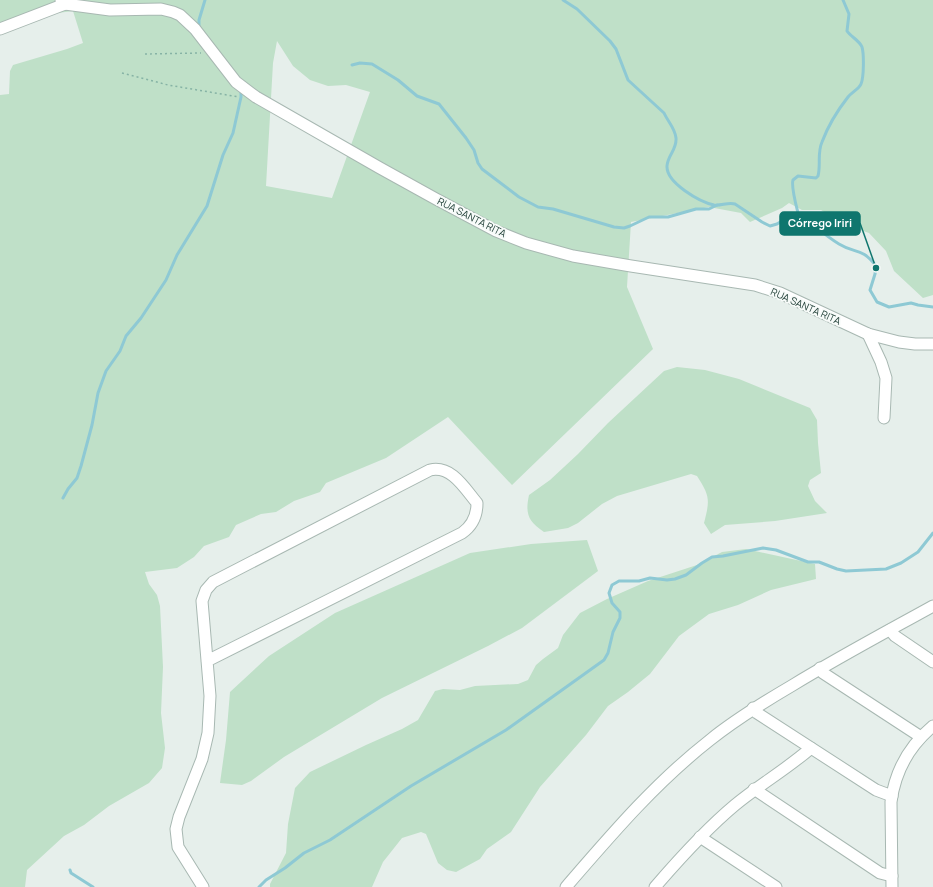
<svg xmlns="http://www.w3.org/2000/svg" width="933" height="887" viewBox="0 0 933 887" font-family="Manrope,sans-serif">
  <style>
    .green { fill: #bfe0c8; fill-rule: evenodd }
    .lines { fill: none; stroke-linecap: round; stroke-linejoin: round }
    .stream { stroke: #8ec9d4; stroke-width: 3 }
    .minor-casing { stroke: #a8b8b2; stroke-width: 13 }
    .path { stroke: #86b3a5; stroke-width: 1.5; stroke-dasharray: 2 3; stroke-linecap: butt }
    .minor { stroke: #fff; stroke-width: 11 }
    .labels { text-anchor: middle; dominant-baseline: central; stroke-width: 3.5; stroke-linejoin: round; paint-order: stroke }
    .street-label { font-size: 10px; fill: #24423a; stroke: #f7fbf9 }
    .leader { fill: none; stroke: #0f766e; stroke-width: 1.5 }
    .callout-dot { fill: #0f766e; stroke: #f7fbf9; stroke-width: 1.5 }
    .callout { fill: #0f766e; stroke: #0f766e; stroke-width: 1.5 }
    .callout-label { font-size: 11px; text-anchor: middle; font-weight: bold; fill: #fff }
  </style>
  <rect width="100%" height="100%" fill="#e6efeb"/>
  <g class="green">
    <path d="M0,0H933V295L923,298L894,271L886,251L869,233L846,225L821,210H802L789,203L782,208L750,222L741,213L709,207L631,222L627,287L653,349L512,485L448,417L386,458L326,483L320,492L294,501L276,512L261,514L236,525L229,537L204,546L194,557L177,568L145,572L149,584L157,595L160,606L163,667L161,713L165,748L162,768L149,783L109,806L84,825L64,836L27,870L25,887H0V95L9,94L10,71L13,65L67,49L83,43L73,11L42,15L0,32ZM277,41L293,66L310,80L328,86L346,85L370,92L332,198L266,186L273,63Z"/>
    <path d="M677,367L705,370L739,379L810,408L817,420L818,443L821,473L810,480L808,486L815,501L827,513L775,521L725,525L711,534L704,523C710,500 710,496 697,476L691,474L617,496L602,504L578,523L568,528L544,532C528,521 525,514 529,495L550,480L578,454L608,423L664,371Z"/>
    <path d="M587,540L598,571L522,628L488,646L382,698L284,757L251,781L242,785L220,783L226,740L230,692L269,656L335,613L470,553L531,544Z"/>
    <path d="M746,549L815,564L816,579L771,590L738,605L709,614L679,636L650,674L628,692L608,706L586,735L540,787L511,832L487,849L480,859L456,872L447,870L438,863L426,834L421,832L402,838L383,862L372,887H270V884L286,853L288,824L295,788L310,772L366,745L402,729L418,720L435,691L443,689L460,690L475,686L518,684L528,680L536,665L543,659L558,648L563,635L580,613L607,599L648,581L697,565L722,552Z"/>
  </g>
  <g class="lines">
    <g class="stream">
      <path d="M563,0L577,9L610,41L616,49L628,80L664,113C668,122 675,128 676,138C677,150 668,154 667,166C666,183 700,202 714,205C721,206 728,202 735,204L762,222L770,226L777,224L793,214L798,213C812,223 824,235 839,244C855,254 862,247 876,266L875,274L870,290L877,302L889,307L911,303L918,305L933,307"/>
      <path d="M199,28V20L205,0"/>
      <path d="M352,65L360,63L372,64L398,80L417,96L439,104L466,138L474,150L478,163L482,169L519,197L538,207L553,209L614,227L624,228L630,226L649,217H668L696,209H709L717,205"/>
      <path d="M798,213C796,205 791,186 793,180L798,176L816,178L818,176C821,165 817,153 822,142C828,126 837,111 848,97C852,92 859,89 861,84C864,77 864,54 862,47C859,40 851,37 847,31L849,14L843,0"/>
      <path d="M63,498L68,489L77,478L81,466L92,425L98,393L106,371L120,351L126,336L141,318L166,280L177,255L207,206L223,155L233,133L241,97V90"/>
      <path d="M70,870L71,873L93,887"/>
      <path d="M259,887L266,880L285,868L304,853L330,840L411,786L506,730L604,660L608,653L613,632L620,618V612L612,603L609,593L612,585L619,581H639L650,578L667,580L675,579L686,575L702,563L712,557L723,556L763,548L776,550L808,562H819L837,569L846,571L886,569L901,563L918,552L933,533"/>
    </g>
    <defs>
      <g id="minor">
        <path d="M61,0L65,4L110,10L161,9L173,12L180,15L195,29L236,82L256,97L380,168L436,199L496,231L526,243L573,256L631,266L755,285L780,293L868,334L899,342L915,344H933"/>
        <path d="M0,29L65,4"/>
        <path d="M868,334L881,362L886,378L884,418"/>
        <path d="M890,630L895,636L933,662"/>
        <path d="M820,668L823,673L921,737"/>
        <path d="M753,708L757,713L876,790L892,796"/>
        <path d="M754,789L880,873L892,876"/>
        <path d="M700,837L776,887"/>
        <path d="M203,887L178,847L176,829L179,817L202,759L208,733L210,696L202,601L206,590L213,582L430,470C452,465 465,489 477,503C477,516 472,526 462,533L207,661"/>
        <path d="M566,887C611,835 655,783 710,740C736,719 764,702 793,685C839,657 886,632 933,606"/>
        <path d="M655,887C680,858 705,830 735,805C759,785 787,769 811,748"/>
        <path d="M892,887L891,802C895,771 909,746 933,726"/>
      </g>
    </defs>
    <use href="#minor" class="minor-casing"/>
    <g class="path">
      <path d="M145,54L201,53"/>
      <path d="M122,73L168,85L239,97"/>
    </g>
    <use href="#minor" class="minor"/>
  </g>
  <g class="labels">
    <g class="street-label">
      <text transform="translate(472 217) rotate(27)">RUA SANTA RITA</text>
      <text transform="translate(806 306) rotate(24)">RUA SANTA RITA</text>
    </g>
  </g>
  <path class="leader" d="M876 268L860 223"/>
  <circle class="callout-dot" cx="876" cy="268" r="4"/>
  <rect class="callout" x="780" y="212" width="80" height="23" rx="4"/>
  <g class="callout-label">
    <text x="820" y="227">Córrego Iriri</text>
  </g>
</svg>
